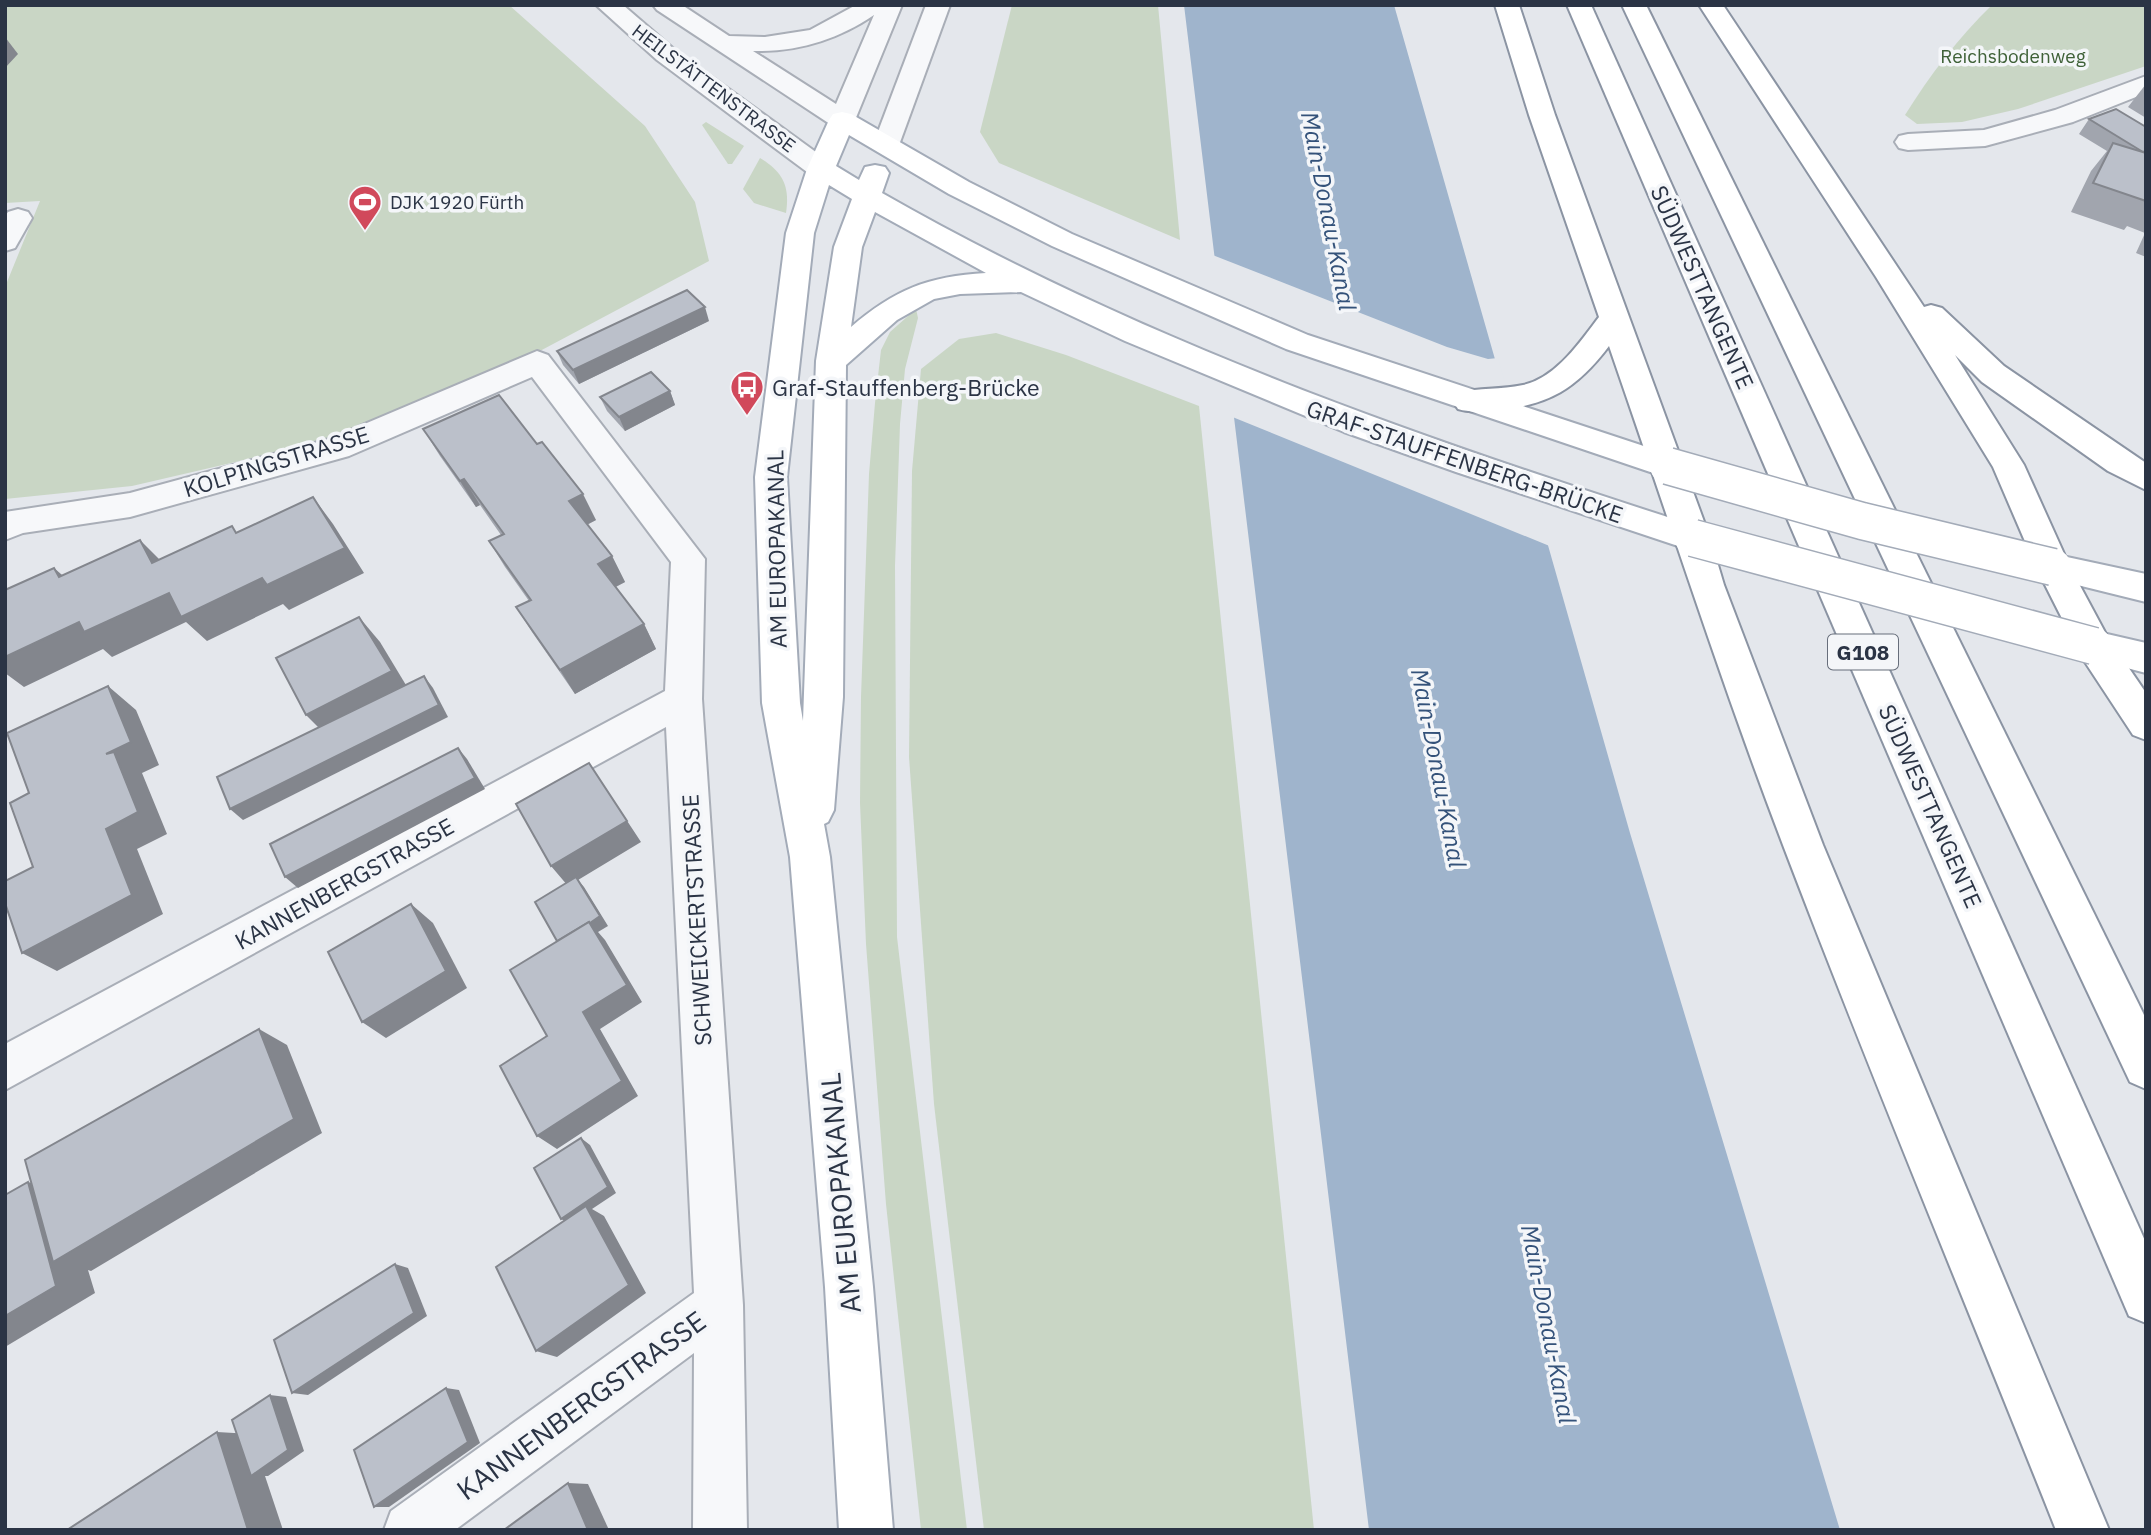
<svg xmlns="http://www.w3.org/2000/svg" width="2151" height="1535" viewBox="0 0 2151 1535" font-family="'IBM Plex Sans',sans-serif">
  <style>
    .green { fill: #c9d6c5 }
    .water { fill: #9fb4cc }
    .pier { fill: #e4e7ec }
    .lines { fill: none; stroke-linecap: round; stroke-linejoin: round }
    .minor-casing { stroke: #a9aeb7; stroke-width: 4 }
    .major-casing { stroke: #a3abb8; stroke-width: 4 }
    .highway-casing { stroke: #8b94a3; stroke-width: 4 }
    .minor { fill: #f7f8fa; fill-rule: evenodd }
    .major { fill: #fff; fill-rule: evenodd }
    .highway { fill: #fff; fill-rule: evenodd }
    .major-bridge-casing { stroke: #a3abb8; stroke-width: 39; stroke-linecap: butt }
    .major-bridge { stroke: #fff; stroke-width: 36 }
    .wall { fill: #a1a5ae }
    .shaded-wall { fill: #83868d }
    .building { fill: #bbc0ca; stroke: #83868d; stroke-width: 2 }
    .labels { text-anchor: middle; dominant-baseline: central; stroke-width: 7; stroke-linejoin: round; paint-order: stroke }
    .far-park-label { font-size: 19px; fill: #3f6138; stroke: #f4f6f9 }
    .far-street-label { font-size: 19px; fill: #2b3445; stroke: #f4f6f9 }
    .far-poi-label { font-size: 19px; fill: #2b3445; stroke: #f4f6f9; text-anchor: start }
    .shield { fill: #f4f6f9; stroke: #676e7b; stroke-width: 2 }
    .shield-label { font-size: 21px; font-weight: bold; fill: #2b3445 }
    .street-label { font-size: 23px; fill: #2b3445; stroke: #f4f6f9 }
    .poi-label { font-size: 23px; fill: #2b3445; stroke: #f4f6f9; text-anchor: start }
    .water-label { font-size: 24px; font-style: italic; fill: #34527a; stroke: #f4f6f9 }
    .near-street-label { font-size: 28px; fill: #2b3445; stroke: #f4f6f9 }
  </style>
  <rect width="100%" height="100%" fill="#e4e7ec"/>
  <g class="green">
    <path d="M5,5H509L645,126L695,202L709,261L523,360L339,438L132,486L5,499V287L40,201L5,203Z"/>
    <path d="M1012,5H1158L1180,240L999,163L980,132Z"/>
    <path d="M1992,5H2146V66L2018,109L1962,122L1917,124L1905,115C1930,75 1958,38 1992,5Z"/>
    <path d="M706,122L744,146L732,164H728L702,125Z"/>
    <path d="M760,158C783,172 790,186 786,213L754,203L743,189Z"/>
    <path d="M916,309L918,318L905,369L900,424L895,566L897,937L967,1530H921L886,1204L866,944L860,803L861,697L869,474L875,403L881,350L890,332Z"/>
    <path d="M996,333L1066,355L1199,406L1314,1530H984L934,1104L909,757L912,471L921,369L959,339Z"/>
  </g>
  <path class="water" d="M1184,5H1394L1630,833L1840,1530H1369Z"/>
  <path class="pier" d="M1210,254L1447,347L1488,359L1498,358L1552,547L1230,416Z"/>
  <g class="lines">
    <defs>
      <g id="minor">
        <path d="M596,5H623L675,50L831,163L835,169L831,175L821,177L811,175L657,60Z"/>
        <path d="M653,5H682L729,36L765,37L810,30L856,5H902L855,120L851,126L842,128L833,126L657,10ZM874,15L836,104L753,51C798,52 837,40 874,15Z"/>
        <path d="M926,5H950L899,145L895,151L886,153L877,151L873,145Z"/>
        <path d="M2146,76V93L2073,122L1985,146L1908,150L1899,148L1895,142L1899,136L1908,134L1984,130L2055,110Z"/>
        <path d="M18,209L28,212L32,218L15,248L5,251V216L8,212Z"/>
        <path d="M537,351L548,355L705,559L702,699L743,1305L747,1530H693L694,1353L455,1530H384L391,1511L694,1293L666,727L5,1090V1044L665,691L671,562L532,377L349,456L130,517L23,533L5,540V512L130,493L329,439Z"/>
      </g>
      <g id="major">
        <path d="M842,112L851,114L969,182L1072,234L1308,335L1680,458L1684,466L1680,474L1668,478L1286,349L1052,246L949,194L849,135L836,166L859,180L865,167L875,165L885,167L889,173L882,193C1140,341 1422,439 1705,529L1710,538L1705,547L1693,551L1456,472L1344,432L1125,341L1021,292L960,294L934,299L897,320L846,365L843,697L834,810L828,822L824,824L830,857L873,1287L893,1530H839L825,1287L790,857L762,703L755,477L786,233L807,169L829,120L833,114ZM829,185L852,199L834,247L816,361L803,721L800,703L787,477L814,233ZM875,212L986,273C928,276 894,290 851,327L862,247Z"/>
        <path d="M2053,554L2146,574V602L2041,576L2036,567L2041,558Z"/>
        <path d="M2094,631L2146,643V673L2081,656L2076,646L2081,636Z"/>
      </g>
      <g id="highway">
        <path d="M1495,5H1519L1555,115L1710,538L1724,585L1823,845L2109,1530H2056C1965,1301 1870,1074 1783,845C1720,680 1667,513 1609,346C1577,388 1549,406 1495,410C1482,411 1471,413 1458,409L1453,401L1458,393C1479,387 1501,390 1523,385C1556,378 1580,342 1599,317L1529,115Z"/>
        <path d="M1567,5H1591L2146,1243V1323L2129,1316Z"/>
        <path d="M1622,5H1646L2146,1019V1089L2130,1082Z"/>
        <path d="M1699,5H1723L1924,307L1931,305L1942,308L2004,366L2146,463V490L2108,471L1982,382L1955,355L2024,465L2070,567L2107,636L2146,693V740L2133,735L2081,656L2036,567L1993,467L1876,277Z"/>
      </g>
    </defs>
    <use href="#minor" class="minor-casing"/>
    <use href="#major" class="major-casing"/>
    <use href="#highway" class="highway-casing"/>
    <use href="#minor" class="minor"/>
    <use href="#major" class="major"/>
    <use href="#highway" class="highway"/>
    <defs>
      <g id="major-bridge">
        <path d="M1668,466L1862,521L2053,567"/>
        <path d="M1693,538L2094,646"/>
      </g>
    </defs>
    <use href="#major-bridge" class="major-bridge-casing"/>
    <use href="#major-bridge" class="major-bridge"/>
  </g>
  <g class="wall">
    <path d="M2146,84V118L2128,107Z"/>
    <path d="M2089,119L2146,127V257L2136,253L2145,233L2127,226L2124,230L2071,212L2091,171L2107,151L2079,134Z"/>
    <path d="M709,321L579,384L563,365L557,351Z"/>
    <path d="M670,391L675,405L625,431L607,411L600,397Z"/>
    <path d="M423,429L596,520L587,525L612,556L625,582L616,587L644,624L656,649L575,694L532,632L516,607L529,601L505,567L489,541L501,535L480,505L476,507L440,456Z"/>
  </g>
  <g class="shaded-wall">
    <path d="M5,37L18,54L5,68Z"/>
    <path d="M705,307L709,321L579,384L573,370Z"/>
    <path d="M670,391L675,405L625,431L619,417Z"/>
    <path d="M464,479L480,505L476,507L460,481Z"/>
    <path d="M583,494L596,520L582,527L569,501Z"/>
    <path d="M313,497L333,524L364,573L289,610L283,604L207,641L186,622L112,657L103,649L24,687L5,673V657Z"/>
    <path d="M140,540L166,566L152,563Z"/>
    <path d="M612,556L625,582L611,589L598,564Z"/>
    <path d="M54,568L83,593L59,577Z"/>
    <path d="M359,617L380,642L412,695L329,738L306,715Z"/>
    <path d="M644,624L656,649L575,694L560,670Z"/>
    <path d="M424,676L433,688L448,717L243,820L230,809Z"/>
    <path d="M108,686L136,710L159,765L142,773L167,834L137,849L163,914L57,971L22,953L106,829V754Z"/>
    <path d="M458,748L467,759L485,789L298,888L285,877Z"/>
    <path d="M589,763L641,842L578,880L584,887L608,926L598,932L605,940L642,1002L600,1029L638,1096L557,1149L537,1136L583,1012L568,886L551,866Z"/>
    <path d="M411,904L433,923L467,988L386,1038L362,1022Z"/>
    <path d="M259,1029L287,1045L322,1133L91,1271L88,1270L95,1293L5,1347V1316L28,1182L66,1193Z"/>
    <path d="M581,1138L590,1145L616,1193L592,1209L604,1216L646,1293L557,1357L536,1351L571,1224L561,1219Z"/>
    <path d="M395,1264L408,1268L427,1316L308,1395L292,1393Z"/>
    <path d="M446,1388L459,1390L480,1443L389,1507H374Z"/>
    <path d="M270,1395L286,1397L304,1451L268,1476H265L283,1530H248L217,1432L251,1434Z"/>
    <path d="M568,1483L588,1484L609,1530H588Z"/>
  </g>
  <g class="building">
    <path d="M2116,109L2146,127V151L2143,152L2089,119Z"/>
    <path d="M2113,143L2146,153V201L2093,183Z"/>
    <path d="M687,290L705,307L573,370L557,351Z"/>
    <path d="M651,372L670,391L619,417L600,397Z"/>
    <path d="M499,395L537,444L542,442L583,494L569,501L612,556L598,564L644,624L560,670L516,607L531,600L489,541L504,534L464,479L460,481L423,429Z"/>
    <path d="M313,497L345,548L267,585L262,578L181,617L169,593L84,632L79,622L5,657V590L54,568L59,577L140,540L152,563L232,526L236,533Z"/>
    <path d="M359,617L392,671L306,715L276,658Z"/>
    <path d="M424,676L439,705L230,809L217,777Z"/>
    <path d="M108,686L131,742L106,754L114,752L138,812L106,829L132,895L22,953L5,903V881L33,867L10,803L29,793L7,733Z"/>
    <path d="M458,748L475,778L285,877L270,844Z"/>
    <path d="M589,763L627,821L551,866L516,804Z"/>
    <path d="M576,877L600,916L590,923L589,922L557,941L535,902Z"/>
    <path d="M411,904L446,971L362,1022L328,952Z"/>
    <path d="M589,922L627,985L583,1012L622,1081L537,1136L500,1066L547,1036L510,970Z"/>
    <path d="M259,1029L294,1119L53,1262L25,1160Z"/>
    <path d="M581,1138L608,1187L561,1219L534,1168Z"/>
    <path d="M28,1182L56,1286L5,1316V1195Z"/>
    <path d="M586,1206L629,1285L536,1351L496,1267Z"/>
    <path d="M395,1264L414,1313L292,1393L274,1340Z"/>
    <path d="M446,1388L468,1442L374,1507L354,1450Z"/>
    <path d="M270,1395L288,1450L251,1476L232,1420Z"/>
    <path d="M217,1432L248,1530H67Z"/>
    <path d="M568,1483L588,1530H504Z"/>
  </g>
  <defs>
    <symbol id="stadium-pin" viewBox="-11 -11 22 30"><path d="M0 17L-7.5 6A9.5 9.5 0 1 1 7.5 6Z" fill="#d1495b" stroke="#f4f6f9"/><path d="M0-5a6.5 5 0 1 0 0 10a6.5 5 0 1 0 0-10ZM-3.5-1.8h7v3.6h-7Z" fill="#fff"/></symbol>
    <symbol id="bus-pin" viewBox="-11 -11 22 30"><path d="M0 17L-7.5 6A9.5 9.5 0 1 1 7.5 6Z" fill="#d1495b" stroke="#f4f6f9"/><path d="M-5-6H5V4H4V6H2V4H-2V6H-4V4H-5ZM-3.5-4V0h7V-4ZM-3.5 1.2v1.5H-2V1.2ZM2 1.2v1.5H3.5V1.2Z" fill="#fff"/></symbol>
  </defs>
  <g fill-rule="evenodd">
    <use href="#stadium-pin" x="346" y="183" width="38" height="52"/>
    <use href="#bus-pin" x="728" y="368" width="38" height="52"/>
  </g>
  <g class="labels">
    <g class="far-park-label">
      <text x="2013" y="56">Reichsbodenweg</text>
    </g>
    <g class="far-street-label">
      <text transform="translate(714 88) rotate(37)">HEILSTÄTTENSTRASSE</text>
    </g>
    <g class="far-poi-label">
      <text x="390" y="202">DJK 1920 Fürth</text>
    </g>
    <rect class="shield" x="1828" y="634.5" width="70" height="35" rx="5"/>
    <g class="shield-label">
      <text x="1863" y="652">G108</text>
    </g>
    <g class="street-label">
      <text transform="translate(1703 287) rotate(66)">SÜDWESTTANGENTE</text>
      <text transform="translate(276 461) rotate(-17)">KOLPINGSTRASSE</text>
      <text transform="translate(1465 461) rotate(19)">GRAF-STAUFFENBERG-BRÜCKE</text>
      <text transform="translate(776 549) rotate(-91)">AM EUROPAKANAL</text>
      <text transform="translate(1931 806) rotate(66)">SÜDWESTTANGENTE</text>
      <text transform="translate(344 883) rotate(-29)">KANNENBERGSTRASSE</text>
      <text transform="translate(696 920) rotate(-93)">SCHWEICKERTSTRASSE</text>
    </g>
    <g class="poi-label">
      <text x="772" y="387">Graf-Stauffenberg-Brücke</text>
    </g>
    <g class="water-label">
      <text transform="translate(1329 211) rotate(79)">Main-Donau-Kanal</text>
      <text transform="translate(1439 768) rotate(79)">Main-Donau-Kanal</text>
      <text transform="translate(1549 1324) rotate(79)">Main-Donau-Kanal</text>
    </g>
    <g class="near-street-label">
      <text transform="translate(840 1193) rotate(-95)">AM EUROPAKANAL</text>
      <text transform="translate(581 1405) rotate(-36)">KANNENBERGSTRASSE</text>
    </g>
  </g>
  <rect width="2151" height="1535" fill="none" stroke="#2b3445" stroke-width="14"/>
</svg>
